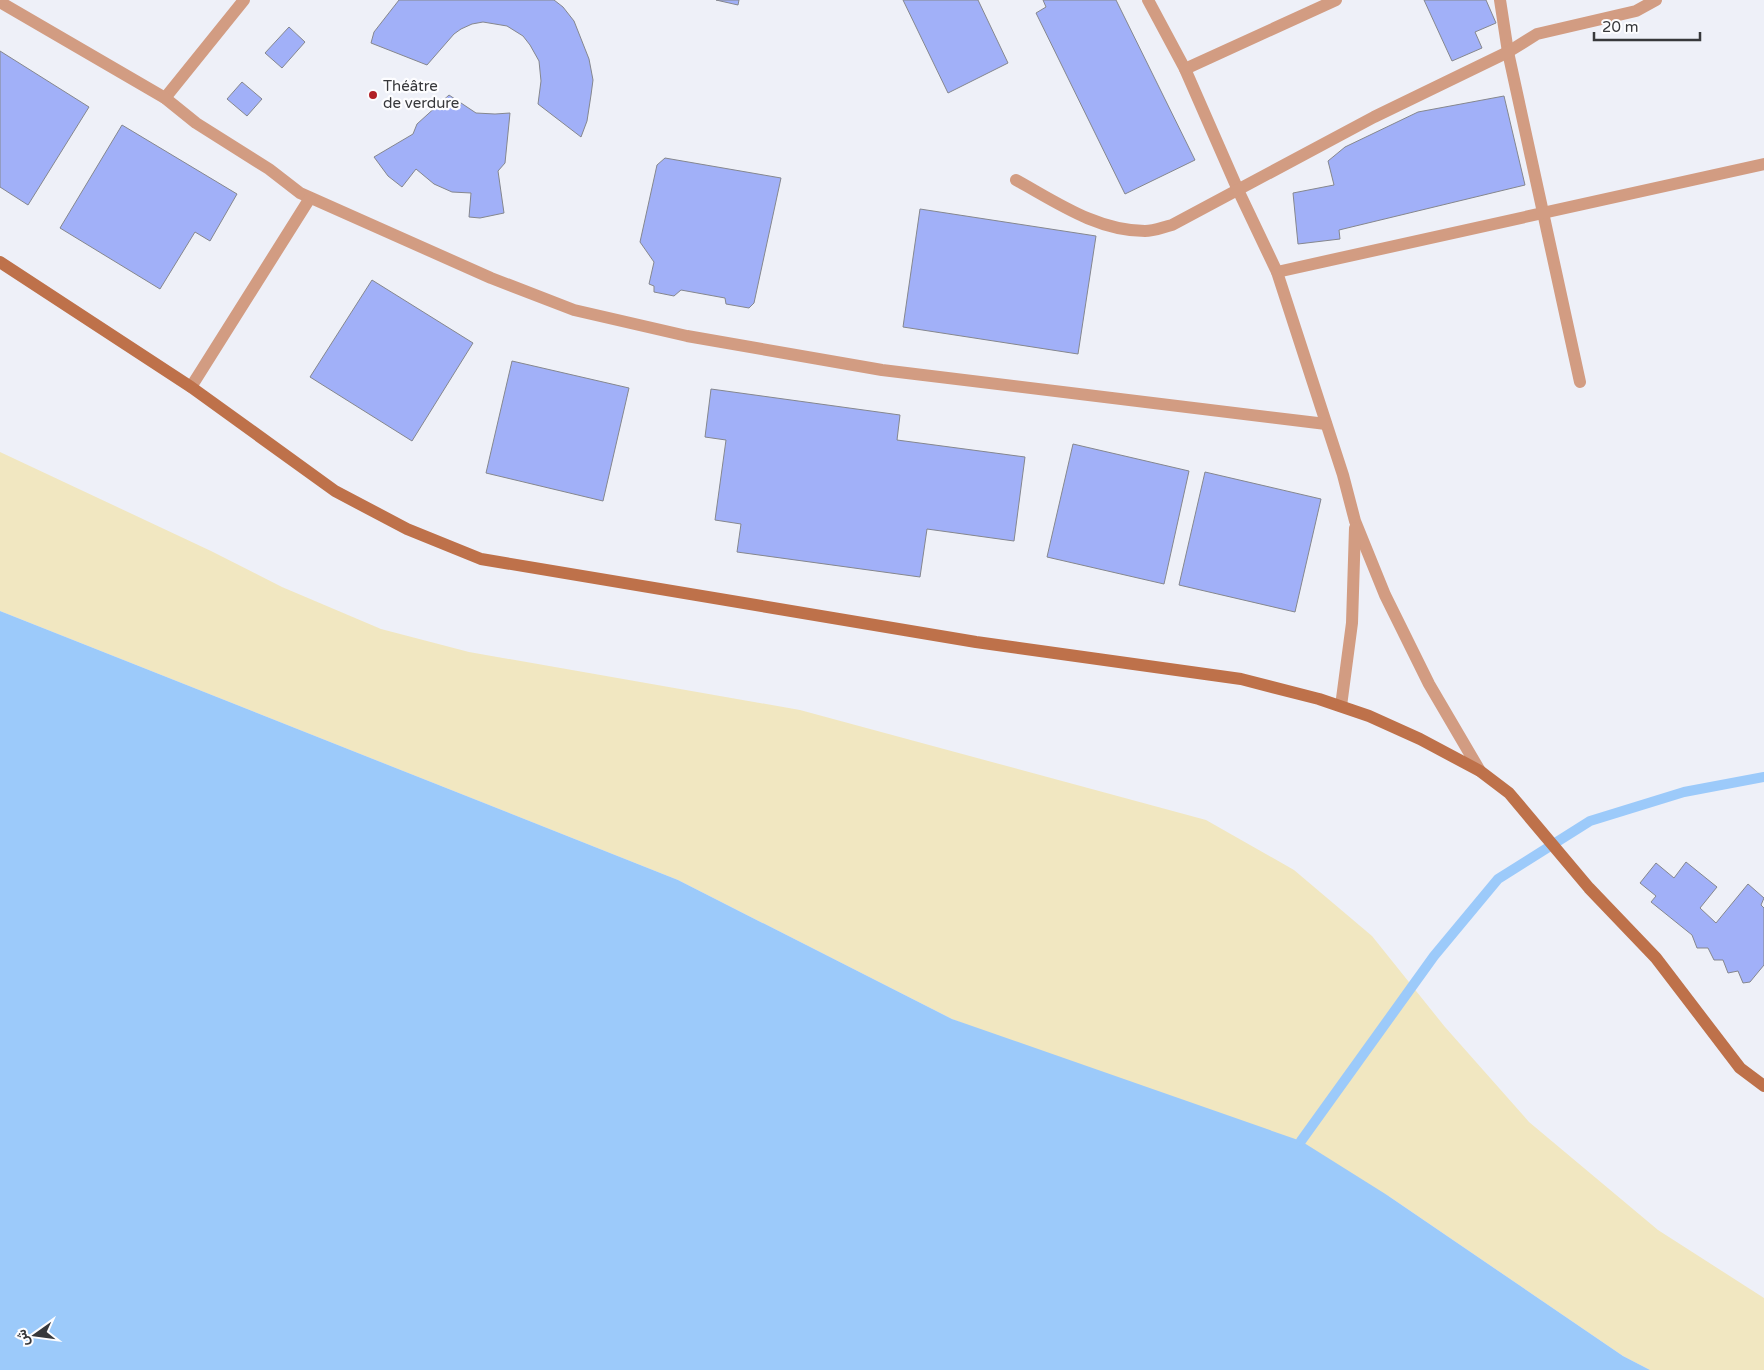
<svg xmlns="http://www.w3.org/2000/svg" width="1764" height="1370" viewBox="0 0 1764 1370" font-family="'Varela Round',Vazirmatn,sans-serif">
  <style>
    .sand { fill: #f1e7c1 }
    .water { fill: #9ccafa }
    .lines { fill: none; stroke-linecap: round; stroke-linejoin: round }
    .stream { stroke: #9ccafa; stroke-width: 10 }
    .building { fill: #a1b0f8; stroke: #85878e }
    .lane { stroke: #d29c82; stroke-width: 12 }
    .street { stroke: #d29c82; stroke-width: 12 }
    .secondary { stroke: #be714a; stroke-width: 12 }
    .poi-dot { fill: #b12026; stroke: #fdfdff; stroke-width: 2 }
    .labels { text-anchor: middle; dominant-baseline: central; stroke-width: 4.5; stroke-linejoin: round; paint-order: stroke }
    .poi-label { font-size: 15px; fill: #37383b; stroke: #fdfdff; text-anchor: start }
  </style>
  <rect width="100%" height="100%" fill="#eef0f8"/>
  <path class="sand" d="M0,452L211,551L282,587L381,629L469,652L800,710L1206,820L1294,870L1372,936L1445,1027L1529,1122L1658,1230L1764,1298V1370H1650L1623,1356L1387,1195L952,1019L678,880L0,611Z"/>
  <path class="water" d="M0,611L678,880L952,1019L1301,1141L1387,1195L1623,1356L1650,1370H0Z"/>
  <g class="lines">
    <path class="stream" d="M1301,1141L1434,956L1498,879L1590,821L1684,792L1764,777"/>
  </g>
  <g class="building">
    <path d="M399,0H554L563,7L574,21L589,59L593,80L591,95L587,121L581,137L538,104L541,81L539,61L530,45L523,36L507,26L483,22L472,24L461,29L454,34L427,65L371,43L374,32Z"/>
    <path d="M716,0H739L738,5Z"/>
    <path d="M903,0H978L1008,63L948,93Z"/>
    <path d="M1043,0H1116L1195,160L1125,194L1036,13L1046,7Z"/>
    <path d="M1424,0H1486L1496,23L1475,32L1482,48L1452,61Z"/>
    <path d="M289,27L305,42L282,68L265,53Z"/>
    <path d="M0,51L89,107L28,205L0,187Z"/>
    <path d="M242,82L262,99L247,116L227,99Z"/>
    <path d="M449,95L476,113L495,114L510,113L505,163L498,171L504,213L480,218L469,217L471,193L452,192L434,184L416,169L402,187L388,176L374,157L413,134L417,124Z"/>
    <path d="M1504,96L1525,185L1339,230L1340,239L1298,244L1293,193L1334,185L1328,161L1345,147L1418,112Z"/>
    <path d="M122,125L237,194L210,241L195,232L160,289L60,228Z"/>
    <path d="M665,158L781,178L754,303L749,308L726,304L725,298L681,290L674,296L654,292V286L649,284L654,262L640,242L657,165Z"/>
    <path d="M920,209L1096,236L1078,354L903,327Z"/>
    <path d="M372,280L473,343L412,441L310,377Z"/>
    <path d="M512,361L629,388L603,501L486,473Z"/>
    <path d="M711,389L900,415L897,440L1025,457L1014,541L927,529L920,577L737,552L741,524L715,520L726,440L705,437Z"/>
    <path d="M1073,444L1189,471L1164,584L1047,557Z"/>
    <path d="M1205,472L1321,499L1295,612L1179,585Z"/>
    <path d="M1686,862L1717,887L1700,908L1716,923L1748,884L1764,898L1761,905L1764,908V965L1750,982L1743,983L1738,971L1728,973L1723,960H1714L1708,948H1697L1692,935L1651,902L1656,896L1640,883L1656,863L1674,878Z"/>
  </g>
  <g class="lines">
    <path class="lane" d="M165,98L244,0"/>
    <g class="street">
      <path d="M1148,0L1185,69L1238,190L1277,272L1343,475L1355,521L1385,595L1429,684L1480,771"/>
      <path d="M1500,0L1508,52L1580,382"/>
      <path d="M0,2L165,98L196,123L269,169L300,193L491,278L574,310L687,336L882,370L1326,424"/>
      <path d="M1185,69L1336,0"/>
      <path d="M1016,180C1056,202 1097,231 1145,231C1154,231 1163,227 1172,225L1374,117L1508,52L1537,34L1636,11L1656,0"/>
      <path d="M1277,272L1764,164"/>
      <path d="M191,387L310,198"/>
      <path d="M1341,706L1352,623L1355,528"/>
    </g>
    <path class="secondary" d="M0,262L191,387L335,491L407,529L481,559L976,642L1241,679L1319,699L1369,716L1420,739L1480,771L1509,793L1589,888L1656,958L1740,1068L1764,1086"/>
  </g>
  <circle class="poi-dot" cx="373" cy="95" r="5"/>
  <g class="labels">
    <g class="poi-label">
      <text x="383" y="86">Théâtre<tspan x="383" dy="17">de verdure</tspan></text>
    </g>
  </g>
  <g transform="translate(35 1335) rotate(256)" stroke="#fdfdff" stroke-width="4" paint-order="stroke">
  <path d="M0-4L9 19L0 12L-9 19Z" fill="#37383b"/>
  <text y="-8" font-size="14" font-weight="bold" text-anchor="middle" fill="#37383b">ش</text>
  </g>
  <path d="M1594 32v8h106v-8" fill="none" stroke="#37383b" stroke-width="2.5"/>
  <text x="1602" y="32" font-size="15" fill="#37383b" stroke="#fdfdff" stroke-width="4" paint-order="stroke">20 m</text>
</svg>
